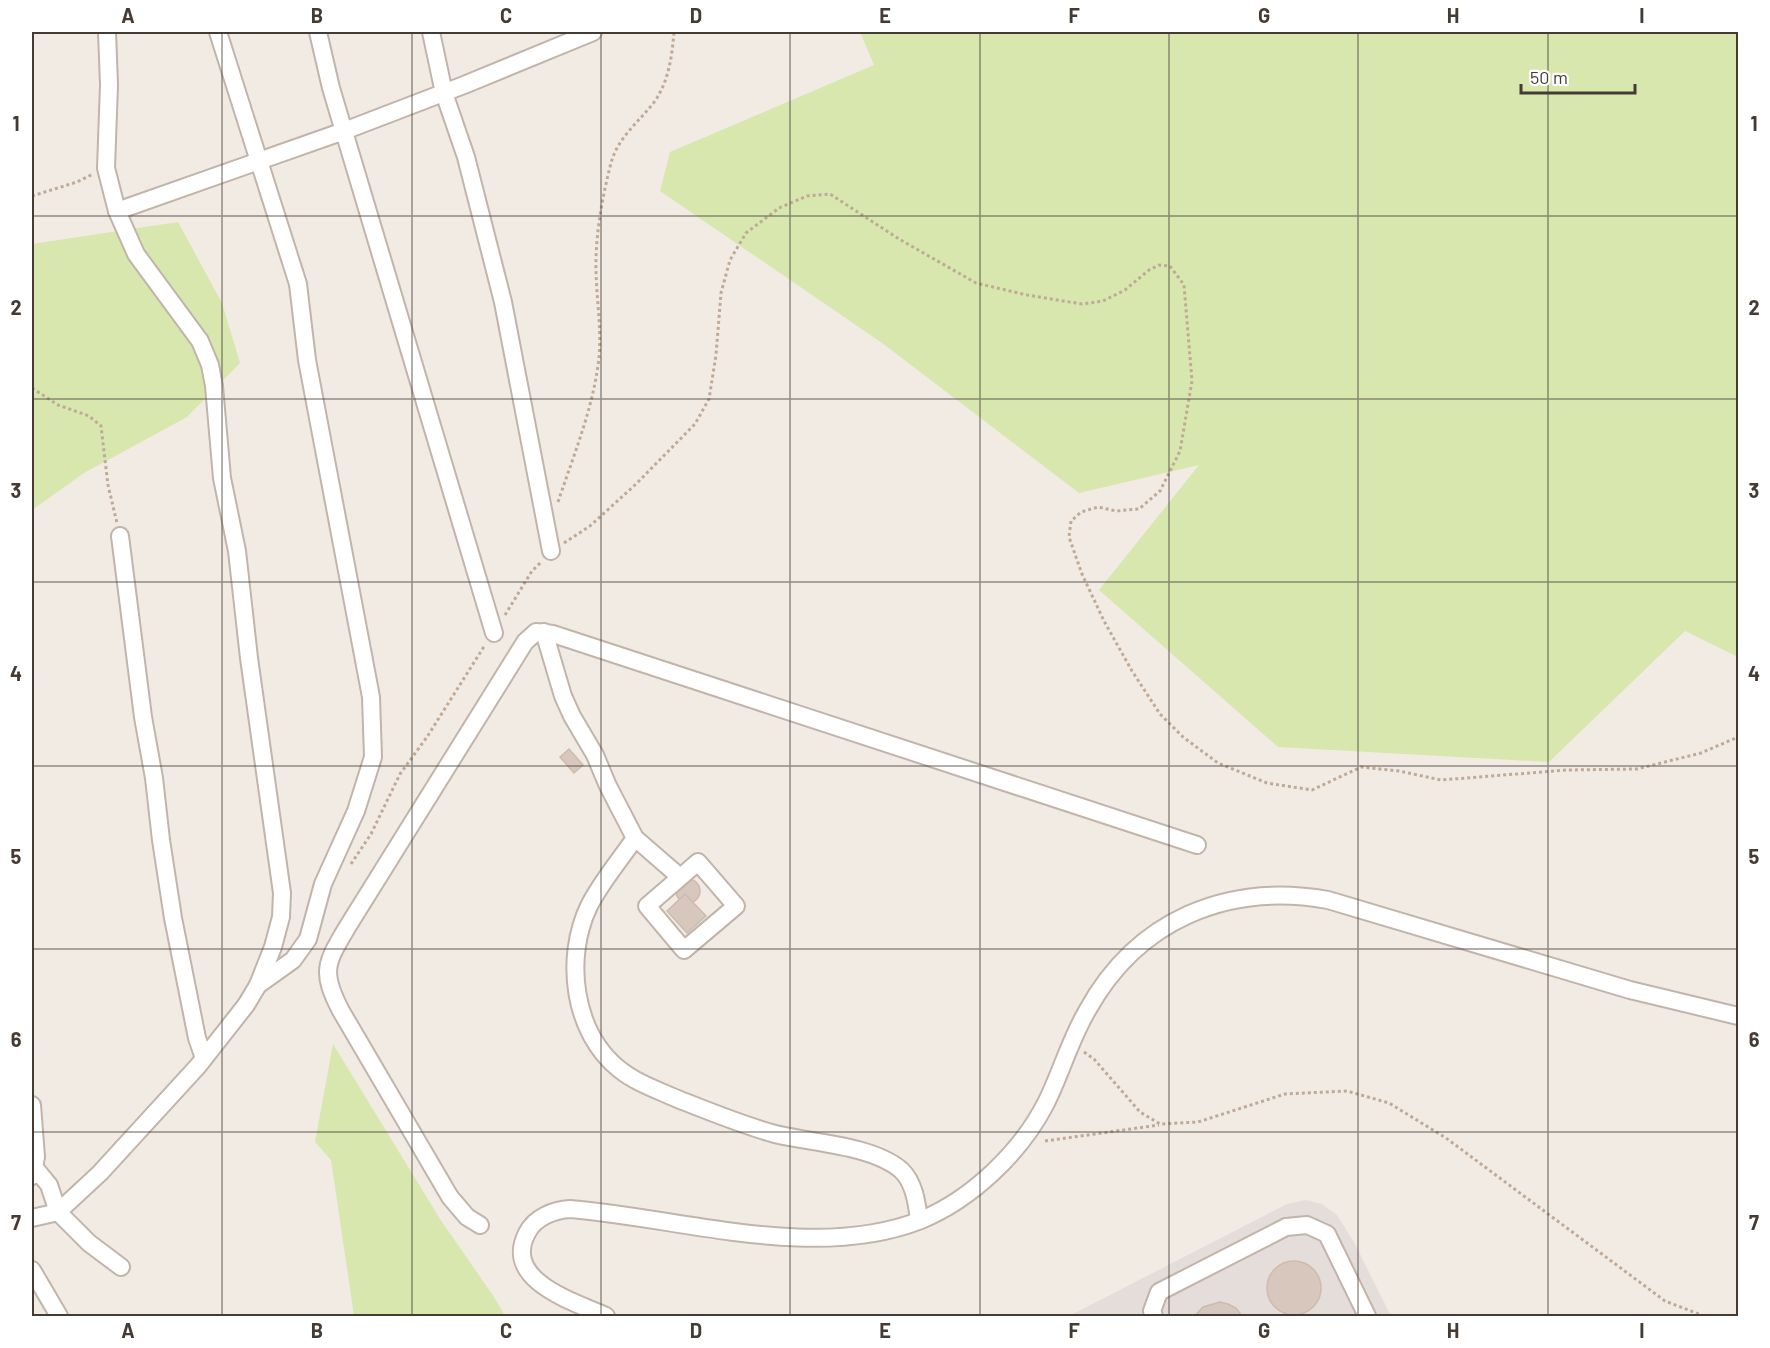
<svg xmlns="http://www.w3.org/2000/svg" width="1770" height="1348" viewBox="0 0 1770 1348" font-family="Barlow,sans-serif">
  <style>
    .industrial { fill: #e4ddda }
    .green { fill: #d8e7ad }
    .building { fill: #d7c7bd; stroke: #cebbad; stroke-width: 1.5 }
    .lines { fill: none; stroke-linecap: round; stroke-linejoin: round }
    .minor-casing { stroke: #c1b4aa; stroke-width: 20 }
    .path { stroke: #bfaa98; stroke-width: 3; stroke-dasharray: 3 3; stroke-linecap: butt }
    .minor { stroke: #fff; stroke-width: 16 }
    .grid { fill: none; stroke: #443b34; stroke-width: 1.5; stroke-opacity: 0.55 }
    .neatline { fill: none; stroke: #443b34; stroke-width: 2 }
    .grid-label { font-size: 20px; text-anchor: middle; font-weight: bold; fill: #443b34 }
  </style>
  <rect width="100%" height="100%" fill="#f2ebe4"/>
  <path class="industrial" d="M1306,1200L1322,1204L1337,1215L1354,1242L1391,1316H1069L1287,1204Z"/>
  <g class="green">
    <path d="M860,32H1738V657L1685,631L1549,762L1278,747L1099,590L1199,465L1079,493L882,343L660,191L670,152L874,65Z"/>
    <path d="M178,222L222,303L240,363L187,417L84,473L32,510V244Z"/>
    <path d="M333,1044L440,1219L494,1297L505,1316H354L331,1160L315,1142Z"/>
  </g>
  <g class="building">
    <path d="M569,749L583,765L574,773L560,757Z"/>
    <circle cx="688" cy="891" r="12"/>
    <path d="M685,894L706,916L687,933L667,911Z"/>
    <circle cx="1294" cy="1288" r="27"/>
    <path d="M1220,1302L1228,1304L1236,1308L1242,1316H1195L1203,1307Z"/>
  </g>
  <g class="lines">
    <defs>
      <g id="minor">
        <path d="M218,32L298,284L307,360L371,697L373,757L356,811L323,884L308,939L293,960L258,985"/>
        <path d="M318,32L331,88L494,633"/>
        <path d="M431,32L444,93L466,157L503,302L551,551"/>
        <path d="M117,211L344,131L464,85L593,32"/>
        <path d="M120,536L143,717L154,778L161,840L173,918L197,1038L204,1058"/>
        <path d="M544,632L563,696L572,716L595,755L608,786L635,838L680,877"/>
        <path d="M635,838C620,860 601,882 589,906C564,958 573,1032 619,1069C636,1083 660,1091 680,1100C711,1112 742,1125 775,1134C811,1143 872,1145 901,1170C914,1182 917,1203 919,1220"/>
        <path d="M698,862L736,906L684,950L647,906Z"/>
        <path d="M32,1105L36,1157L32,1176"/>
        <path d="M35,1168L49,1185L58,1212L89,1243L121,1267"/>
        <path d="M32,1218L58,1212L100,1173L198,1066L246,1005L258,985L273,947L281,917L282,893L249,658L237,551L222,478L214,386L210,365L200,341L136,254L117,211L106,168L109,85L107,32"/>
        <path d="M480,1225L467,1217L450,1197L341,1011C320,971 326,963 348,926L525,642L536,632L553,634L1197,845"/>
        <path d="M32,1270L59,1316"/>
        <path d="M606,1316C575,1302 502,1281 527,1233C535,1217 554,1210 570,1209C681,1218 815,1262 921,1220C972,1199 1021,1152 1046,1103C1061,1073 1070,1040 1087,1011C1137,920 1227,882 1328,900L1630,990L1738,1016"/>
        <path d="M1154,1316L1152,1311L1159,1292L1286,1227L1307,1225L1327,1234L1367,1316"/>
      </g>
    </defs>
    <use href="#minor" class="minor-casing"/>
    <g class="path">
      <path d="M32,196L77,182L93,174"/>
      <path d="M32,388L58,405L89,416L101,426L108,485L117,523"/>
      <path d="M558,502C574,454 593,409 599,358C602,325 595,291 596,258C597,226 603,194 611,163C618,137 639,122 655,101C669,80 672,56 674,32"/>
      <path d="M564,543L590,526L636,484L695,424L709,399L716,355L721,293L730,260L746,233L779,208L807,196L830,194L899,239L976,283L1027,295L1082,304L1103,301L1125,290L1149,270L1159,265L1170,266L1184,285L1192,381L1180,451L1160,491L1139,509L1116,511L1098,507L1081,512L1071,521L1069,537L1082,574L1104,621L1132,671L1160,714L1183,737L1218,763L1267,783L1312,790L1361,767L1399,771L1441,780L1567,770L1637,769L1701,753L1738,737"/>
      <path d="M505,615L532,571L542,561"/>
      <path d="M351,864L371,834L400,774L427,737L485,645"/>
      <path d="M1084,1052L1094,1059L1140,1112L1160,1124L1198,1122L1285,1094L1347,1091L1389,1103L1446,1138L1665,1301L1704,1316"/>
      <path d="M1045,1141L1159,1125"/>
    </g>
    <use href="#minor" class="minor"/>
  </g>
  <path class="grid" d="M222,32V1316M412,32V1316M601,32V1316M790,32V1316M980,32V1316M1169,32V1316M1358,32V1316M1548,32V1316M32,216H1738M32,399H1738M32,582H1738M32,766H1738M32,949H1738M32,1132H1738"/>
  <rect width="1770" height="1348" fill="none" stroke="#ffffff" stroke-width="66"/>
  <path d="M1521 84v9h114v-9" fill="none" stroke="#443b34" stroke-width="3"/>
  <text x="1530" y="84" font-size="18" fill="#443b34" stroke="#ffffff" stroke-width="4.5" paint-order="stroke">50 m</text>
  <rect x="33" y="33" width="1704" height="1282" class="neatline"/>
  <g class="grid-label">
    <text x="128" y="23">A</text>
    <text x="317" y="23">B</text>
    <text x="506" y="23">C</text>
    <text x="696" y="23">D</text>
    <text x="885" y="23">E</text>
    <text x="1074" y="23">F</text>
    <text x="1264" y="23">G</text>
    <text x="1453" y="23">H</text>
    <text x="1642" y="23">I</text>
    <text x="16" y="131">1</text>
    <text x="1754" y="131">1</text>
    <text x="16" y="315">2</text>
    <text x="1754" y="315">2</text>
    <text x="16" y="498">3</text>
    <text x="1754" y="498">3</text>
    <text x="16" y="681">4</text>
    <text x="1754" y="681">4</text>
    <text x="16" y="864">5</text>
    <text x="1754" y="864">5</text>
    <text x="16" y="1047">6</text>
    <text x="1754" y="1047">6</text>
    <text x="16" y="1230">7</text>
    <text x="1754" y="1230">7</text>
    <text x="128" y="1338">A</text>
    <text x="317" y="1338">B</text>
    <text x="506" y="1338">C</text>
    <text x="696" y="1338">D</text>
    <text x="885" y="1338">E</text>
    <text x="1074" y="1338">F</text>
    <text x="1264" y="1338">G</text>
    <text x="1453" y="1338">H</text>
    <text x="1642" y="1338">I</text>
  </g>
</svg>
